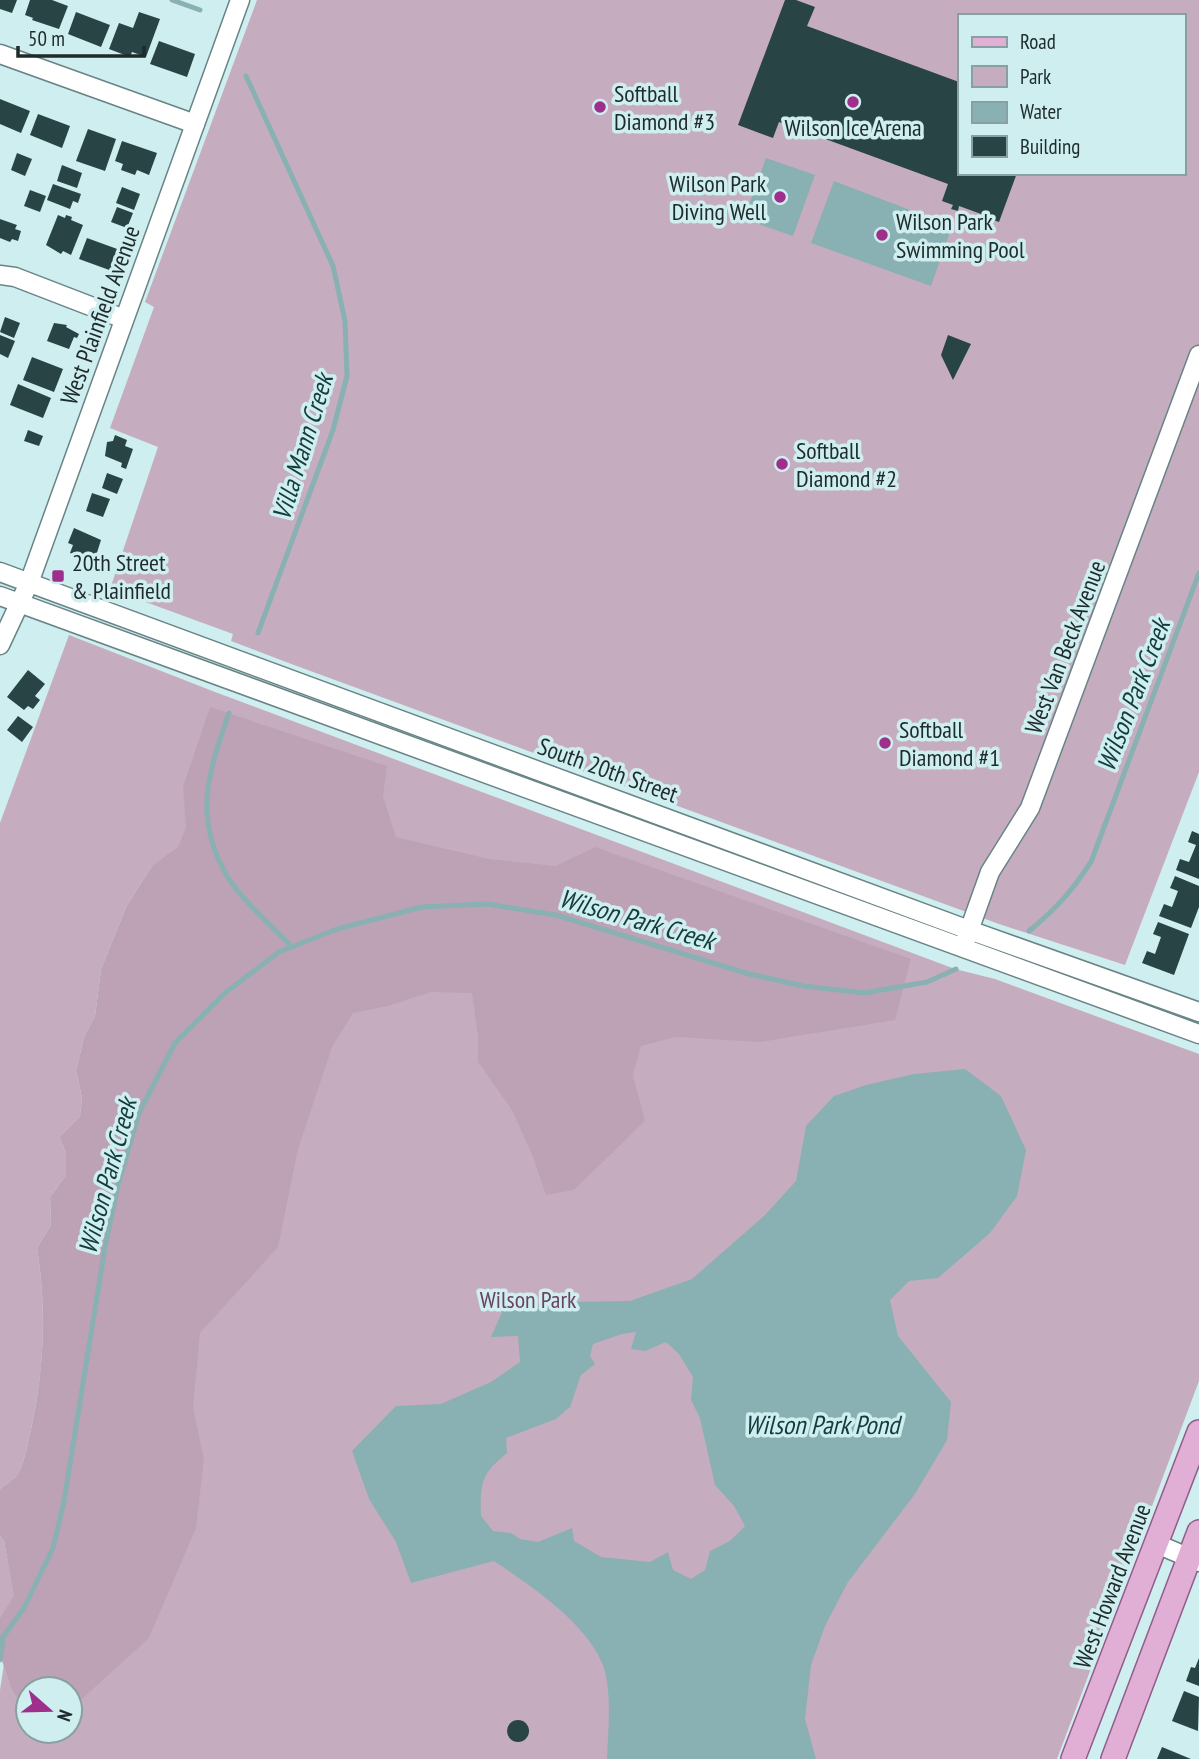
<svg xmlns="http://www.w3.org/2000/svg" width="1199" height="1759" viewBox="0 0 1199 1759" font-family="'PT Sans Narrow',sans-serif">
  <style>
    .green { fill: #c5adbf; fill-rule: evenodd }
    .forest { fill: #bda2b6 }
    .water { fill: #89b0b2; fill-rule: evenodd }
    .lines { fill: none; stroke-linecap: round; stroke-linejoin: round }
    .stream { stroke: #89b0b2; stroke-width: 5 }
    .building { fill: #294445 }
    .minor-casing { stroke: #688486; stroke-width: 21 }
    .major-casing { stroke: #905d89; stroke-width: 26 }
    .minor { stroke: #fff; stroke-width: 18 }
    .major { stroke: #e1aed6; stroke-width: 23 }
    .poi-dot { fill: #9e2f8d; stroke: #cfeeef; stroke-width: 2.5 }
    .labels { text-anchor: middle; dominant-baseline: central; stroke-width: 7; stroke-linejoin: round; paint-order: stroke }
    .poi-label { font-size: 24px; fill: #1e2a2b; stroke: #cfeeef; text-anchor: start }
    .street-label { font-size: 24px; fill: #1e2a2b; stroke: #cfeeef }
    .park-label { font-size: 24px; fill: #6b4262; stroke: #cfeeef }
    .water-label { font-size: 26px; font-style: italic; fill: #143b3d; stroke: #cfeeef }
  </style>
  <rect width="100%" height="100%" fill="#cfeeef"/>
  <g class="green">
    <path d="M257,0H1199V772L1125,965L999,924L286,662L231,641L233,634L110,589L158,447L110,428L154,307L145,302ZM959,16H1183V173H959Z"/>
    <path d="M69,635L215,692L955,969L995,979L1199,1054V1381L1057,1759H0V1690L14,1598L0,1617V1536L4,1541L14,1593L152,866L127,905L101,969L95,1016L84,1037L76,1071L82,1098L80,1116L59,1137L66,1153V1175L50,1197L51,1225L37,1248C47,1310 44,1374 30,1434C27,1446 24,1465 17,1475C13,1480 5,1485 0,1489V823ZM28,1689H70V1731H28Z"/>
  </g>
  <path class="forest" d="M210,707L387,766L383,796L396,837L489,859L556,866L595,847L911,959L895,1020L760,1042L676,1037L641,1046L633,1075L645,1121L574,1190L546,1195L533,1157L512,1110L478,1062V1036L472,993L431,992L388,1006L353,1013L332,1047L298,1149L278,1247L200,1333L193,1408L204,1459L196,1528L149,1638L70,1710V1689H28V1713L13,1692L0,1655V1617L14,1596L4,1541L0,1536V1489C5,1485 13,1480 17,1475C24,1465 27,1446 30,1434C44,1373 47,1310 37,1248L51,1225L50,1197L66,1175V1153L59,1137L80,1116L82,1098L76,1071L84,1037L95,1016L101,969L127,905L152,866L178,847L186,827L183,787Z"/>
  <g class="water">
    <path d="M766,158L815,175L793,236L744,219Z"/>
    <path d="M834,181L952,226L931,286L811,243Z"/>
    <path d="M965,1069L1001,1096L1026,1150L1017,1196L990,1233L938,1278L909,1281L890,1300L898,1336L951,1402L947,1440L915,1494L848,1582L825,1626L811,1665L805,1719L816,1759H607C608,1730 612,1696 604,1668C589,1624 531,1586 494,1561L411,1583L396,1542L369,1499L352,1451L396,1406L441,1404L491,1382L520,1362L518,1336L491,1337L506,1303L630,1301L692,1279L765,1215L796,1181L806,1126L834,1096L866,1085L914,1074ZM636,1332L631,1349L645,1351L666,1342L679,1354L693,1377L691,1400L700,1418L715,1485L734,1506L745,1526L730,1541L710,1551L705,1570L691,1579L673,1570L668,1552L650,1562L601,1557L574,1541L572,1528L538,1542L520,1539L511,1533L493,1531L481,1516C480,1483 481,1474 507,1453L506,1438L556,1419L570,1407L581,1375L595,1364L590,1356L593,1344L622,1334Z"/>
  </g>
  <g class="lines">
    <g class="stream">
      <path d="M172,0L200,10"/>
      <path d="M246,76L333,266L345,321L347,376L333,430L258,633"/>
      <path d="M229,713C208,773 192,819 229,879C241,899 274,928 292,947"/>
      <path d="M1029,931C1057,908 1071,892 1091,862L1199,573"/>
      <path d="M0,1641L24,1608L53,1548L64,1501L105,1247L118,1185L139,1113L175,1043L226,992L279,952L337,929L422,907L487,904L556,915L749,974L804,986L864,993L927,982L956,969"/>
      <path d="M0,1660L3,1640"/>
    </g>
  </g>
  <g class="building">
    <path d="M0,0H17L12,13L0,9Z"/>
    <path d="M30,0H52L68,6L59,29L32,20L33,18L25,15Z"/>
    <path d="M785,0H796L815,7L807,26L959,82V173H1017L999,222L988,218L987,222L979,219L981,214L959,206L958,211L951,209L953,205L942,201L948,184L779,122L773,138L738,125Z"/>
    <path d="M76,12L110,25L101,47L68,34Z"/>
    <path d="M139,12L160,19L146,57L132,52L130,57L109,49L119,23L133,28Z"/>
    <path d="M159,41L195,54L187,77L150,64Z"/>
    <path d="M0,99L30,111L21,133L0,124Z"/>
    <path d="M38,114L70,126L62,148L30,135Z"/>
    <path d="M88,129L116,139L105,171L76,161Z"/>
    <path d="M122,141L157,153L149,175L137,170L135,175L121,170L123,164L115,161Z"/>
    <path d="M17,153L32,159L25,176L11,170Z"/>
    <path d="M62,165L82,173L77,188L57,181Z"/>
    <path d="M53,184L81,194L78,203L73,201L70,209L47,200Z"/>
    <path d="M122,187L140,194L134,210L116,203Z"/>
    <path d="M30,190L46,196L40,212L24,206Z"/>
    <path d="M117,207L133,213L127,228L111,222Z"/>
    <path d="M58,215L65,218L66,215L72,217L71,220L83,225L71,255L63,251L61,254L46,245Z"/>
    <path d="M0,219L17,225L15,229L21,231L18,241L12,239L10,242L0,238Z"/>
    <path d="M87,238L120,250L112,271L79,259Z"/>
    <path d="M5,317L20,323L14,338L0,332Z"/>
    <path d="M54,323L67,325L66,327L79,334L77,338L74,337L69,349L47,341Z"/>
    <path d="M0,335L15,341L8,358L0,354Z"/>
    <path d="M948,335L971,344L953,380L941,355Z"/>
    <path d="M32,357L63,369L54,392L23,380Z"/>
    <path d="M18,384L51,398L43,418L10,405Z"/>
    <path d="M28,430L43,436L39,446L24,441Z"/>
    <path d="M115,435L127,440L125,446L133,449L126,469L121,467L122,463L105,456L107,442L113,441Z"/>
    <path d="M107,473L123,479L117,494L102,488Z"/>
    <path d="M92,493L110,499L103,517L86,511Z"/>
    <path d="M74,528L101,540L94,562L70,553L73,545L68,543Z"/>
    <path d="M28,670L45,684L35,696L40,700L33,709L28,706L24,710L7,697Z"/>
    <path d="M18,716L33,727L22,742L7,730Z"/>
    <path d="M1192,831L1199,834V879L1176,870L1180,859L1189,862L1196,845L1188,842Z"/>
    <path d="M1175,876L1199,886V907L1191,928L1159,916L1164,904L1172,907L1178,891L1170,888Z"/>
    <path d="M1158,922L1189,934L1174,975L1142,963L1147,951L1155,954L1161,937L1153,934Z"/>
    <path d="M1199,1658V1686L1186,1681L1191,1667L1195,1668Z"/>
    <path d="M1184,1691L1199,1697L1198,1731L1172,1721Z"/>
    <circle cx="518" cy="1731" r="11"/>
    <path d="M1162,1747L1191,1759H1157Z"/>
  </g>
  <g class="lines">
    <defs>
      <g id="minor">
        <path d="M0,54L195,124"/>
        <path d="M0,275L15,277L124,319"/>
        <path d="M0,572L969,930L1199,1012"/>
        <path d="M0,596L1199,1034"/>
        <path d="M0,645L29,583L240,0"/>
        <path d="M966,939L990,872L1030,808L1199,355"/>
        <path d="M1157,1544L1199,1562"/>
      </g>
      <g id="major">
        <path d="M1073,1759L1199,1432"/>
        <path d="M1113,1759L1199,1532"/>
      </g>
    </defs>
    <use href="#minor" class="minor-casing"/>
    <use href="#major" class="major-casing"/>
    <use href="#minor" class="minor"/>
    <use href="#major" class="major"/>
  </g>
  <g class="poi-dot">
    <circle cx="853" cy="102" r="7"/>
    <circle cx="600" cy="107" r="7"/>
    <circle cx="780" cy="197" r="7"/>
    <circle cx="882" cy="235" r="7"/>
    <circle cx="782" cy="464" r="7"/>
    <rect x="51" y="569" width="14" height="14" rx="3.5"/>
    <circle cx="885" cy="743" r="7"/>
  </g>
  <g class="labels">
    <g class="poi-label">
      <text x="614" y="93">Softball<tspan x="614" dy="28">Diamond #3</tspan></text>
      <text x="853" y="127" text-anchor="middle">Wilson Ice Arena</text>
      <text x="766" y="183" text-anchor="end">Wilson Park<tspan x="766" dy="28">Diving Well</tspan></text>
      <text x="896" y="221">Wilson Park<tspan x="896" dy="28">Swimming Pool</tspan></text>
      <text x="796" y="450">Softball<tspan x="796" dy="28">Diamond #2</tspan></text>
      <text x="72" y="562">20th Street<tspan x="72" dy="28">&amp; Plainfield</tspan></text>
      <text x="899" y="729">Softball<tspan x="899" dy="28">Diamond #1</tspan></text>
    </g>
    <g class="street-label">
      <text transform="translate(100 315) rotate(-70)">West Plainfield Avenue</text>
      <text transform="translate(1065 647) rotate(-69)">West Van Beck Avenue</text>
      <text transform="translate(608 770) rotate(20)">South 20th Street</text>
      <text transform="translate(1112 1586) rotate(-69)">West Howard Avenue</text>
    </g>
    <g class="park-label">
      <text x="528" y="1299">Wilson Park</text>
    </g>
    <g class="water-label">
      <text transform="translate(302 447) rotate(-73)">Villa Mann Creek</text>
      <text transform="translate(1133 695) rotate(-69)">Wilson Park Creek</text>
      <text transform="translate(637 919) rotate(16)">Wilson Park Creek</text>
      <text transform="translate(107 1176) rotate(-75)">Wilson Park Creek</text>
      <text x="822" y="1424">Wilson Park Pond</text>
    </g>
  </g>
  <rect x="958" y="14" width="228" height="161" fill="#cfeeef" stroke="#88a0a1" stroke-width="2"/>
  <rect x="972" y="37" width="35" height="10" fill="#e1aed6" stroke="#88a0a1" stroke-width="2"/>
  <text x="1020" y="49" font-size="21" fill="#1e2a2b">Road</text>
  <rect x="972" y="66" width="35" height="21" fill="#c5adbf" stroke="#88a0a1" stroke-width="2"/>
  <text x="1020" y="84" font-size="21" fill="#1e2a2b">Park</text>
  <rect x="972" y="102" width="35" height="21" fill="#89b0b2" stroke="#88a0a1" stroke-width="2"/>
  <text x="1020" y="119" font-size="21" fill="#1e2a2b">Water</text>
  <rect x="972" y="136" width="35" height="21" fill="#294445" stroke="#88a0a1" stroke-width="2"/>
  <text x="1020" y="154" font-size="21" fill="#1e2a2b">Building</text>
  <g transform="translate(49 1710) rotate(110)"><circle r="33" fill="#cfeeef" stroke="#88a0a1" stroke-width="2"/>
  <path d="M0-5L12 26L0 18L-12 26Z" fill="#9e2f8d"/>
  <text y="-10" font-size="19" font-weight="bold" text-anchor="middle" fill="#1e2a2b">N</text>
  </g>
  <path d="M18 46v10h126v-10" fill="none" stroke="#1e2a2b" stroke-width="3.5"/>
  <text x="28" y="46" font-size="21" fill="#1e2a2b" stroke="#cfeeef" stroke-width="5" paint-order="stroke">50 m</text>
</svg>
